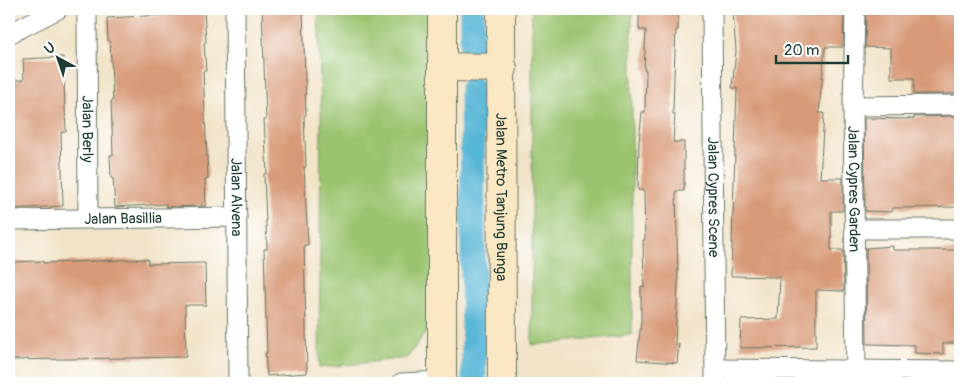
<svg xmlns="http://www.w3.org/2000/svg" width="969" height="392" viewBox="0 0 969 392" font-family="Pangolin,sans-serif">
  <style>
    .green { fill: #9bc46f; stroke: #5d8052 }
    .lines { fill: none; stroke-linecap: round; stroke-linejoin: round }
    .canal { stroke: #58b6d6; stroke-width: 25 }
    .building { fill: #d79976 }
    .minor-casing { stroke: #687767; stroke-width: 21 }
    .secondary-casing { stroke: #687767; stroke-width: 30 }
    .minor { stroke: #fff; stroke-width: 19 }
    .secondary { stroke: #fae7c3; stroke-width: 28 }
    .labels { text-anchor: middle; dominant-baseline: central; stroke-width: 4; stroke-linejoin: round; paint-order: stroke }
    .street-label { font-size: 15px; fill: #1f3d34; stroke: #fff }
  </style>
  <rect width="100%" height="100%" fill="#fff"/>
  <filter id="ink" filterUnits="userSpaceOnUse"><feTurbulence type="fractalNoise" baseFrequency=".02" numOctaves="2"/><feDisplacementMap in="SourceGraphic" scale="10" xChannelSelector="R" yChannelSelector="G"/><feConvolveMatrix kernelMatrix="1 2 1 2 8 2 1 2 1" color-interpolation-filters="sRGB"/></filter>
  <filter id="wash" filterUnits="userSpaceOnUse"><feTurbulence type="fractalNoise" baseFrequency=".0096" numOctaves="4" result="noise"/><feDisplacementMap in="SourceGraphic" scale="20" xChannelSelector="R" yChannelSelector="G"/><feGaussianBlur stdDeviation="1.12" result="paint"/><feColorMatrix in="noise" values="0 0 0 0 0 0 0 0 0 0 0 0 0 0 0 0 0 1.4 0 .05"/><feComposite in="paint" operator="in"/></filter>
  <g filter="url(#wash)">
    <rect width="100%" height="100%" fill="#f1e3c7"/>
    <g class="green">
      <path d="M318,9H432L434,321L407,358L319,368L321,115Z"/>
      <path d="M532,9H632V335L532,345Z"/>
    </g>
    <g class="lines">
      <g class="canal">
        <path d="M472,9V46"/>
        <path d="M472,89L474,383"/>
      </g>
    </g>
    <g id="blocks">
      <g class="building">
        <path d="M164,9H204L206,42L204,43L206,71H203L208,179L205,180L206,206L166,207V204L115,207L113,178H111L110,155H113L111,101H113L110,41H108L107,18L164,15Z"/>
        <path d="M262,9H303L306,115L304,116L306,167H304L308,245H304L307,373L267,376L265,353H267L264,249H267L264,174L267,173L264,120H266Z"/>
        <path d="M639,9H678V30H676L674,75L673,114H675L673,142H684V191H676L678,282L675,344H679L677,363L637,360L641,322V286L644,287L643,240H645L644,191L638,190L639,142L642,112H645L646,70H644L646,30H639Z"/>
        <path d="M776,9H844L843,47H825L819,113H824L820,178H843V211H831V250H843L844,291L816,290V347L740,348L741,320L778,319L780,277L731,276L737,88H732L736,51L733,12Z"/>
        <path d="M866,9H960V94H914V78H891V48L865,47Z"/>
        <path d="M63,57L66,132H61L63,206L9,209V80H24L23,59Z"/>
        <path d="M960,116V207L892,208V212L865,211L864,118L914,119V117Z"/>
        <path d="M893,246V250H960V343H943V354L915,353V345L867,344L866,248Z"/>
        <path d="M148,259V264L205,263L206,305H185L186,357L9,360V262L43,261V263Z"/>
      </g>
    </g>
  </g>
  <g filter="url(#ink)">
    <use href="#blocks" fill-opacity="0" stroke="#687767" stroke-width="1"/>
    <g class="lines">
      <defs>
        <g id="minor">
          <path id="s1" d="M87,9L88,218"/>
          <path id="s2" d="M235,9L238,383"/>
          <path id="s3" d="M712,9L715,383"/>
          <path id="s4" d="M855,9L853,106L856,369"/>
          <path d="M9,34L58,9"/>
          <path d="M853,106L960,105"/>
          <path id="s5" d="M9,220L237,217"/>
          <path d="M855,229H960"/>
          <path d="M716,369L960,371"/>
          <path d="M401,383L442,381"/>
        </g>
        <g id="secondary">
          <path id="s6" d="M501,9L502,383"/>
          <path d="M443,67L503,68"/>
          <path d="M442,383V9"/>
        </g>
      </defs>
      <use href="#minor" class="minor-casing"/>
      <use href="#secondary" class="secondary-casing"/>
      <use href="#minor" class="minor"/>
      <use href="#secondary" class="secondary"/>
    </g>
  </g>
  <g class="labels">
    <g class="street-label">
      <text stroke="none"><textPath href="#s1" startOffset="120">Jalan Berly</textPath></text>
      <text stroke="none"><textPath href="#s4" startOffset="180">Jalan Cypres Garden</textPath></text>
      <text stroke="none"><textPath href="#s2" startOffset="188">Jalan Alvena</textPath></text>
      <text stroke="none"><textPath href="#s6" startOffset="188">Jalan Metro Tanjung Bunga</textPath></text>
      <text stroke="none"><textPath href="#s3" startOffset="188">Jalan Cypres Scene</textPath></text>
      <text stroke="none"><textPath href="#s5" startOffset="114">Jalan Basillia</textPath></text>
    </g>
  </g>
  <rect width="969" height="392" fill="none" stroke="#fff" stroke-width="30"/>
  <g transform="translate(58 58) rotate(320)" stroke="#ffffff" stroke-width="4" paint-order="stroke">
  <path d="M0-4L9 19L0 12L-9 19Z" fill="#1f3d34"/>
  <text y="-8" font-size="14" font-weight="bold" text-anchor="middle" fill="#1f3d34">U</text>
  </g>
  <path d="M776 55v8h72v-8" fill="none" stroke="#1f3d34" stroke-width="2.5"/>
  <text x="784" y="55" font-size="15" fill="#1f3d34" stroke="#ffffff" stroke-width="4" paint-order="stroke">20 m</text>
</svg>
